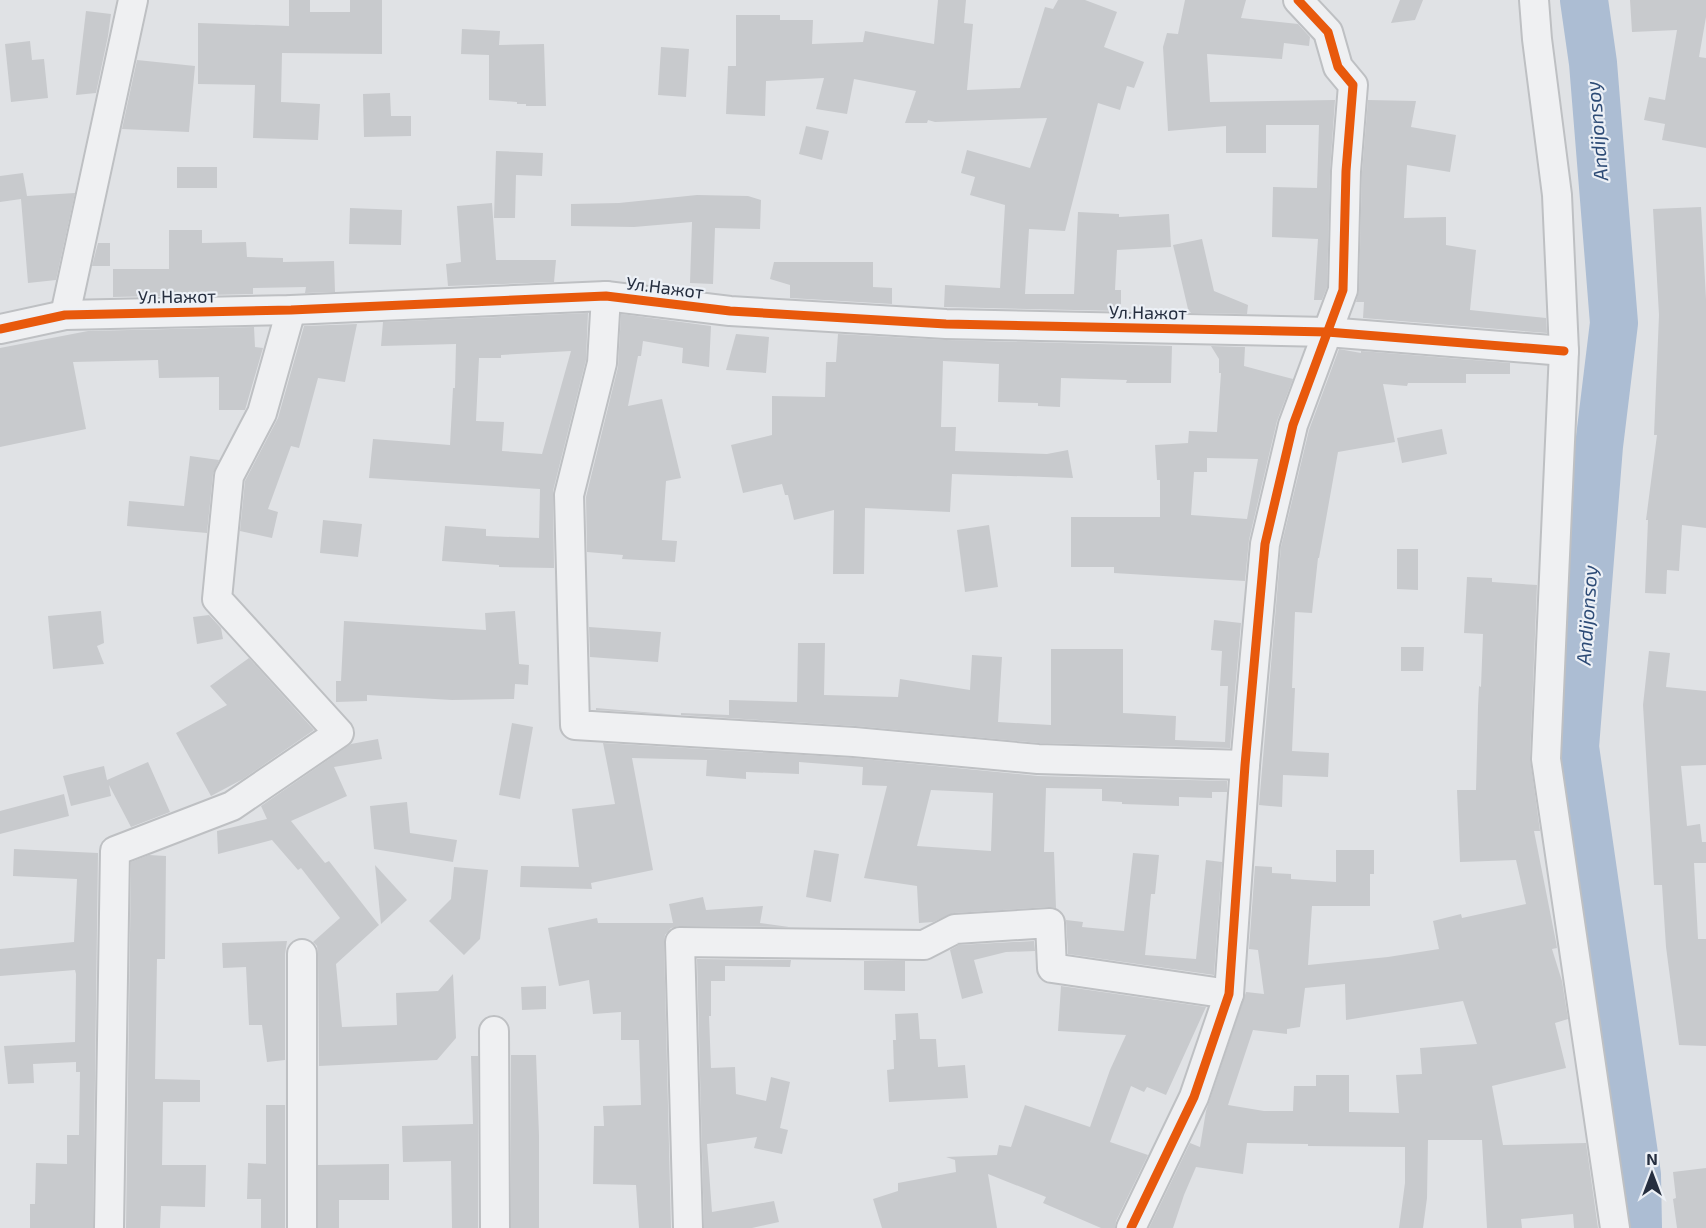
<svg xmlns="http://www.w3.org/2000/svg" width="1706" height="1228" viewBox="0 0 1706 1228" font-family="'Exo 2',sans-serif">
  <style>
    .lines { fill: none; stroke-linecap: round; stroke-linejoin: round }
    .river { stroke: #acbdd3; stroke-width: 48 }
    .building { fill: #c8cacd; fill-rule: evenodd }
    .minor-casing { stroke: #bec0c3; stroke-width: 32 }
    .minor { stroke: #eff0f2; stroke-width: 28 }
    .cycleway-casing { stroke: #ecf0f6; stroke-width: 13 }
    .cycleway { stroke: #e8590c; stroke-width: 9 }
    .labels { text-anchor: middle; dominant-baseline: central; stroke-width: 4.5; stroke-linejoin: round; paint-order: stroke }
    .street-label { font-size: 18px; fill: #252e3f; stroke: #ecf0f6 }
    .water-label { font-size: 20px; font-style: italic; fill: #2d4b76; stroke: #ecf0f6 }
  </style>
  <rect width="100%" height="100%" fill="#e0e2e5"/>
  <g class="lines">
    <path class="river" d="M1584,0L1593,63L1614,323L1599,446L1575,747L1637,1175L1638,1228"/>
  </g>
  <g class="building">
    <path d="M289,0H310V12H350V0H382V54L282,53L281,102L320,104L318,140L253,138L255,85L198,84V23L289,26Z"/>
    <path d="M938,0H966L964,23L973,24L967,90L1020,88L1045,7L1053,9L1058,0H1085L1117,12L1104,47L1144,62L1134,88L1127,86L1120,110L1098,103L1065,231L1029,229L1025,294H1074L1078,212L1119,214V217L1169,214L1171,247L1117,250L1115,290H1121V311L944,307L945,285L1000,288L1005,205L970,195L975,177L961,173L967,150L1030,168L1047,118L935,122L928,120L927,123H905L916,91L854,79L847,114L816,109L824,78L766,81L765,116L726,114L728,66H736V15H780V20H813L812,44L863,42L865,31L934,44Z"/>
    <path d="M1185,0H1246L1241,18L1298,24L1310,37L1309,46L1284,43L1282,59L1207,54L1210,102L1335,100L1330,171L1327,287L1322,300H1314L1318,239L1272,237L1273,187L1317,188L1319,125H1266V153H1226V126L1168,131L1163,47L1167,33L1178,34Z"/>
    <path d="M1400,0H1423L1415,20L1391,23Z"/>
    <path d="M1630,0H1706V17L1699,57L1706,58V148L1662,140L1665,124L1644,120L1649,97L1665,100L1677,30L1632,32Z"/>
    <path d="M86,11L111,14L108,36L96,93L76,95Z"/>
    <path d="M462,29L500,31L499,45L544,44L546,106H526V104H517V102L489,100V55L461,54Z"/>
    <path d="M30,41L32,60L44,59L48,98L11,102L5,44Z"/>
    <path d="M661,47L689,49L686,97L658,95Z"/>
    <path d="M137,60L195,66L189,132L122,129Z"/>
    <path d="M390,93L391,116H411V136L364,137L363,94Z"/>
    <path d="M1368,100L1416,101L1411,127L1456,135L1450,172L1407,165L1404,218L1446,217V245L1476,250L1470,310L1546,318L1547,333L1363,318L1364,302H1356L1359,290L1362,172Z"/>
    <path d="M806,126L829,131L822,160L799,154Z"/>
    <path d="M496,151L543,153L542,176L516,175L515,218H494Z"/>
    <rect x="177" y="167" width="40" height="21"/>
    <path d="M23,173L27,196L75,193L56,280L28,283L21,199L0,202V176Z"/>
    <path d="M697,195L748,196L761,200L760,229L715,228L713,284L690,283L692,222L634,227L571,226V204L619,203Z"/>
    <path d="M492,203L496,260H556L554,282L448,286L446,264L461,262L457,206Z"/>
    <path d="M1701,207L1706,299V528L1682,525L1679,571L1667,570L1666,594L1645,593L1648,520H1646L1657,435H1654L1659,315L1653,209Z"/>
    <path d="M350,208L402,210L401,245L349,244Z"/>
    <path d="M169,230H202V243L246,242L247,257L283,258V262L334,261L335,292L305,293L306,287L253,288V294L113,297V269H169Z"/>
    <path d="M1202,239L1214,291L1248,305L1247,314L1191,313L1188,309L1173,245Z"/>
    <path d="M98,243H110V266H92Z"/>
    <path d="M774,262H873V287L892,288V304L790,298V285L770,279Z"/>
    <path d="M588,313L586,360L553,491L554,568L499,567V565L442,561L445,526L486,529V536L539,538L540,489L369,478L373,439L450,445L453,388H455L456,344L381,346L383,322ZM571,351L542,454L502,451L504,422L476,421L479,358H501V355Z"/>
    <path d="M621,314L711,326L709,367L682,363L683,348L643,341L641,356H638L628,406L662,399L681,478L666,481L662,540L677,541L675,562L622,559L623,555L587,552L586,497L618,367Z"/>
    <path d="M357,324L345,382L318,378L299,448L291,446L268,509L278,512L272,538L240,531L245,481L278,418L304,326Z"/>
    <path d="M254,327L255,347L263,348L245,410H219V377L159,378L158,360L73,362L86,429L0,447V348L88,331Z"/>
    <path d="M736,334L769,337L766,373L726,370Z"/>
    <path d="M838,334L946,340L1172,346L1171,383H1126L1127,380L1061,378L1060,407L1038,406V403L998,402L999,364L943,361L941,427H956L955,451L1047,454L1068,450L1073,478L952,474L950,512L865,508L864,574H833L834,510L794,520L788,495H785L782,484L743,493L731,445L772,435V396L825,397L826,362H836Z"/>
    <path d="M1211,346L1245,347L1244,366L1293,379L1277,421L1249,540L1245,581L1114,573V567H1071V517H1160V480H1157L1155,445L1188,443L1189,431L1217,432L1221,373H1219V359ZM1207,458L1258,459L1247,519L1191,515L1194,472H1207Z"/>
    <path d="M1339,349L1361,353V351L1510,363V374H1466V383H1408L1407,386L1383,384L1395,442L1338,452L1319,558H1318L1312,613L1295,612L1292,688H1295L1292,751L1329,753L1328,777L1283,775L1282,807L1259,805L1281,547L1309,430Z"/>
    <path d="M1442,429L1447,454L1402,463L1397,438Z"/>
    <path d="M190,456L219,460L213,474L207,533L127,526L129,501L184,506Z"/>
    <path d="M323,520L362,524L358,557L320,553Z"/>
    <path d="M989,525L998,587L965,592L957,530Z"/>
    <path d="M1397,549H1418V590L1397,589Z"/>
    <path d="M1467,577L1492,578V582L1537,585L1530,758L1540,831H1534L1556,942L1557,948L1552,949L1562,981L1568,1019L1555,1023L1566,1068L1492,1086L1503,1145L1586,1143L1598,1228H1574L1573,1214L1521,1219L1522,1228H1487L1482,1140H1428L1427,1198L1423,1228H1399L1405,1183V1147L1308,1146V1144L1247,1143L1243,1174L1196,1167L1184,1195L1173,1228H1149L1190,1143L1200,1147L1206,1111L1246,992L1264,994L1258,950L1249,949L1255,866L1272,867V873L1291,874V879L1336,882V850H1374V874H1370V906H1312L1308,965L1388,957L1439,949L1433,921L1461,914L1462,918L1526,904L1516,860L1460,862L1457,790H1476L1478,707L1479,686L1481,687L1483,634L1464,633ZM1345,984L1346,1020L1463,1001L1477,1044L1420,1048L1422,1074L1396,1075L1399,1113L1349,1112V1075H1316V1086H1294L1293,1111H1264L1228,1105L1253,1030L1287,1034V1029L1300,1027L1305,988Z"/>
    <path d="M101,611L104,643L97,646L104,664L53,669L48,616Z"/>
    <path d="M515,611L519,664L529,665L528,685L515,684L514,699L452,700L367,695V701L336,702V681H341L344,621L486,630L485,613Z"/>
    <path d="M209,615L221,628L223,639L197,644L193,617Z"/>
    <path d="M1214,620L1241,623L1230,748L1039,743L856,726L681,715V713L729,715V700L797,702L798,643H825L824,695L898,697L900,679L970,690L972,655L1002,657L998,722L1051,725V649H1123V713L1176,716L1175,740L1225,742L1228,686H1220L1222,651L1211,650Z"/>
    <path d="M589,627L661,632L658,662L590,657Z"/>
    <path d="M1401,647H1424L1423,671H1401Z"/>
    <path d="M1649,651L1670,653L1666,687L1706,691V765L1681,766L1687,826L1700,824L1702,842H1706V863H1694L1698,939H1706V1046L1679,1045L1666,947L1662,885H1654L1643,705Z"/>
    <path d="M249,658L314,730L243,779L211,796L176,733L227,705L210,686Z"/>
    <path d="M596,708L678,715L596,710Z"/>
    <path d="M512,723L533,727L520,799L499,795Z"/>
    <path d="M378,739L382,759L334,767L347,796L291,821L325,863L329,861L379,925L336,964L342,1027L397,1025L396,993L438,991L453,974L456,1038L437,1060L319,1066L318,954L317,946L313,942L340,918L301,868L298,870L272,840L218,854L217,831L267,819L261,806L351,744Z"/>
    <path d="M603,743L853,758L1038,776L1227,781V792H1212V798L1179,797V806L1122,804V802L1102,801V789L1046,788L1044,852H1054L1056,908L1049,907L954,913L933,922L919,923L917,886L864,878L887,786L862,785L863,767L799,762V774L746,772V779L706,776L707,760L632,758L653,870L591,883L592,889L520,887L521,866L579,867L572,809L615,804ZM931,790L993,793L991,851L917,846Z"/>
    <path d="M148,762L170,812L131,827L109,785L111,796L71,806L63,776L104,766L107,780Z"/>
    <path d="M64,794L69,816L0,834V811Z"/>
    <path d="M407,802L410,833L457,840L453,862L374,849L370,806Z"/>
    <path d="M14,849L98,853L93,1228H30V1204H35L36,1163L67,1164V1135H79L80,1072H76V1062L33,1064L34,1083L8,1084L4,1046L75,1042L76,974L75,970L0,976V949L74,942L77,879L13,876Z"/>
    <path d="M814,850L839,854L831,902L806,897Z"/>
    <path d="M1133,853L1159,855L1155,894H1151L1145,955L1196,959L1206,860L1222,862L1214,975L1068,954L1066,920L1083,922L1082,927L1124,931Z"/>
    <path d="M149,855L166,856L165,959H157L155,1079L200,1080V1102H163L162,1165H206L205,1207L161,1206L160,1228H126L131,862Z"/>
    <path d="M375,865L407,900L381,924Z"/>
    <path d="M454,867L488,870L480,939L464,955L429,921L451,899Z"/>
    <path d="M703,897L706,910L763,906L760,923L789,927L680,926L671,928L665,935L664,942L671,1228H639L636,1185L593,1184L594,1126H604L603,1106L641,1105L639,1040H621V1012L593,1014L589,980L559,986L548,928L597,918L598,923H673L669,904Z"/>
    <path d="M287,941L285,954V1060L267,1062L262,1025H249L246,967L223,968L222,943Z"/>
    <path d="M1034,941L1035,951L1006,952L974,960L983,993L962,999L950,950L959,945Z"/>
    <path d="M697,959L791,960L790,967L725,966V981H711V1016H709L711,1068L735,1067L736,1094L766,1101L771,1077L790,1082L780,1128L788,1130L782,1154L754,1148L757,1137L707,1144L712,1212L774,1201L779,1222L752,1228H704Z"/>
    <path d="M864,961H905V991L864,990Z"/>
    <path d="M546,986V1009L522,1010L521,987Z"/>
    <path d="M1061,986L1206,1007L1166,1095L1147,1087L1144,1092L1131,1086L1110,1142L1148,1155L1116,1221L1115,1228H1101L1043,1203L1046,1197L988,1174L997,1228H882L873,1199L898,1191V1183L956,1172L955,1160L946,1157L997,1155L999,1145L1011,1147L1025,1105L1090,1127L1110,1070L1126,1035L1058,1031Z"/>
    <path d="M918,1013L920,1039H936L938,1067L965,1065L968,1098L889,1102L887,1070L894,1069L893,1040H896L895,1014Z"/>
    <path d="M511,1055H536L539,1135V1228H511Z"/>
    <path d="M471,1056H478V1228H452L451,1161L403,1162L402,1126L473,1124Z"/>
    <path d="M266,1105H285V1228H261V1199H247L248,1163L266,1164Z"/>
    <path d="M389,1164V1200H339V1228H318V1165Z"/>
    <path d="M1706,1168V1228H1677L1673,1199L1676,1198L1673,1172Z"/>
  </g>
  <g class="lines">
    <defs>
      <g id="minor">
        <path d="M1534,0L1537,39L1557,195L1564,351L1546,759L1615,1228"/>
        <path d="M606,296L602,363L569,495L575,725L854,742L1038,759L1245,765"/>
        <path d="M65,315L133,0"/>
        <path d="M0,329L65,315L291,310L606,296L730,311L946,324L1327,332L1564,351"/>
        <path d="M302,954V1228"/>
        <path d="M494,1031L495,1228"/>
        <path d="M109,1228L115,851L232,806L339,733L217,599L229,476L262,413L291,310"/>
        <path d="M688,1228L680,942L924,945L955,929L1050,923L1052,968L1229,994"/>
        <path d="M1131,1228L1194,1097L1229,994L1245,765L1265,544L1293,425L1343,290L1346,171L1353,85L1338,67L1328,32L1298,0"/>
      </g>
    </defs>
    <use href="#minor" class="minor-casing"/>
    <use href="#minor" class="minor"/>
    <defs>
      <g id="cycleway">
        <path d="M0,329L65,315L291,310L606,296L730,311L946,324L1327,332L1564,351"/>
        <path d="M1131,1228L1194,1097L1229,994L1245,765L1265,544L1293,425L1343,290L1346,171L1353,85L1338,67L1328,32L1298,0"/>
      </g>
    </defs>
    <use href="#cycleway" class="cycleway-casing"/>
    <use href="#cycleway" class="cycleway"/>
  </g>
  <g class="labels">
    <g class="street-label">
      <text transform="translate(665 287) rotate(7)">Ул.Нажот</text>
      <text transform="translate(177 296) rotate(-1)">Ул.Нажот</text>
      <text transform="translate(1148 312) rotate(1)">Ул.Нажот</text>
    </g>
    <g class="water-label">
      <text transform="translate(1596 131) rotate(-95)">Andijonsoy</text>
      <text transform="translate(1586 615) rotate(-86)">Andijonsoy</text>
    </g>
  </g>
  <g transform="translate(1652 1174)" stroke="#ecf0f6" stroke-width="4.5" paint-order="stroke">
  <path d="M0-4.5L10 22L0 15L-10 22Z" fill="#252e3f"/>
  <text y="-9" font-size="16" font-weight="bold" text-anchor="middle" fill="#252e3f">N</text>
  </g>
</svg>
